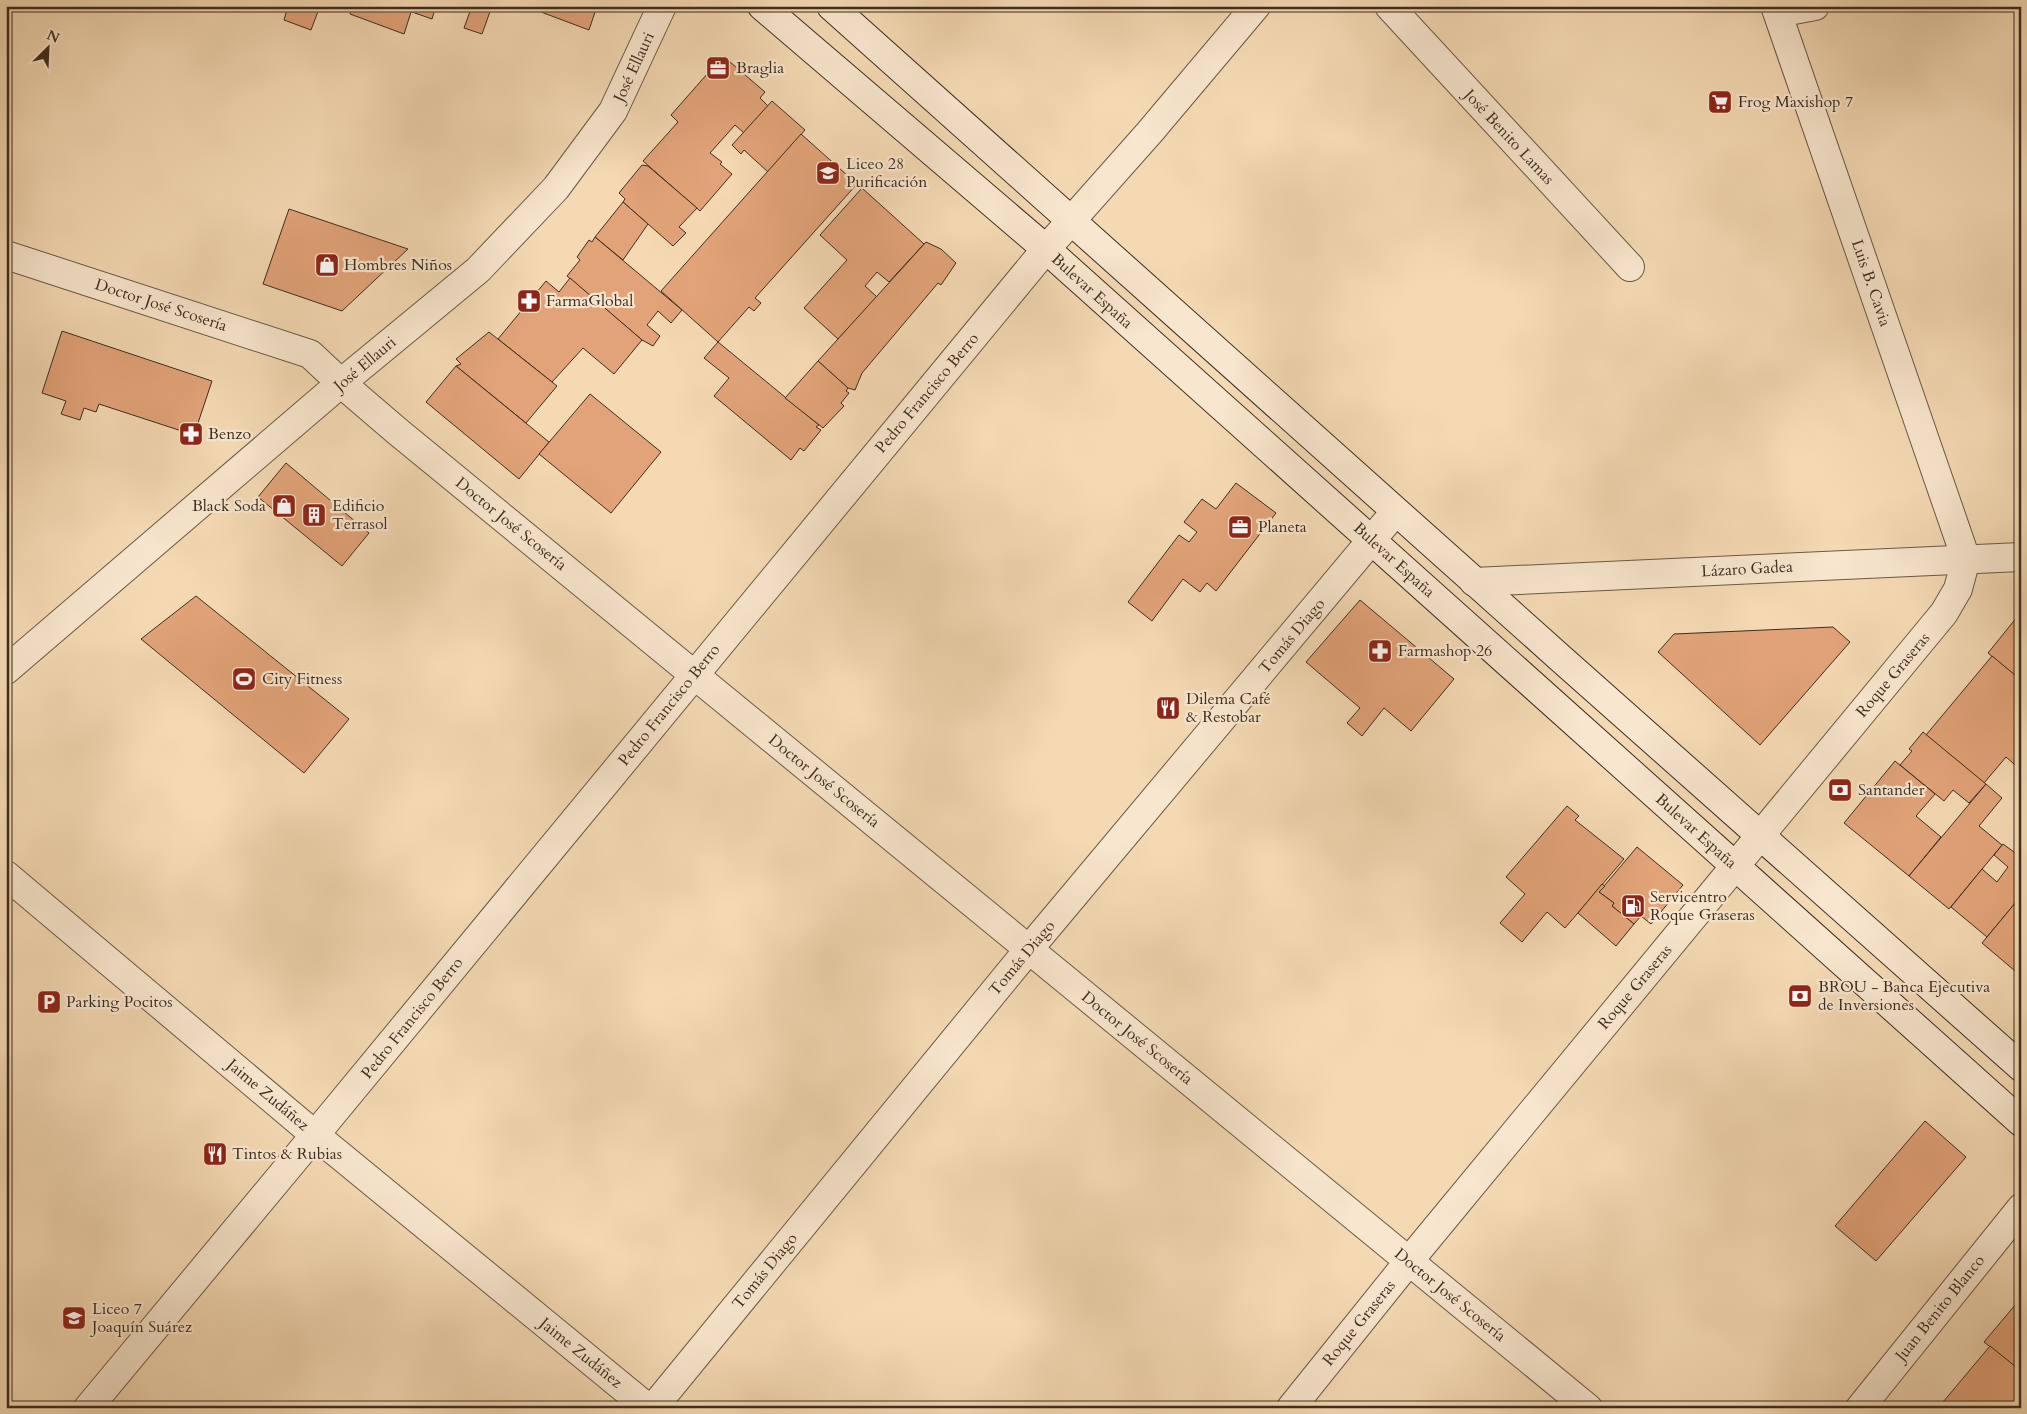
<svg xmlns="http://www.w3.org/2000/svg" width="2027" height="1414" viewBox="0 0 2027 1414" font-family="Cardo,serif">
  <style>
    .building { fill: #e2a378; stroke: #3d2d21 }
    .lines { fill: none; stroke-linecap: round; stroke-linejoin: round }
    .minor-casing { stroke: #6b5846; stroke-width: 30 }
    .tertiary-casing { stroke: #6b5846; stroke-width: 30 }
    .secondary-casing { stroke: #3d2d21; stroke-width: 30 }
    .minor { stroke: #f8e6ce; stroke-width: 28 }
    .tertiary { stroke: #f8e6ce; stroke-width: 28 }
    .secondary { stroke: #f8e6ce; stroke-width: 28 }
    .labels { text-anchor: middle; dominant-baseline: central; stroke-width: 4.5; stroke-linejoin: round; paint-order: stroke }
    .street-label { font-size: 16px; fill: #3d2d21; stroke: #f8e6ce }
    .poi-label { font-size: 16px; fill: #3d2d21; stroke: #f8e6ce; text-anchor: start }
  </style>
  <rect width="100%" height="100%" fill="#f4d9b3"/>
  <filter id="stains"><feTurbulence type="fractalNoise" baseFrequency=".004" numOctaves="4"/><feColorMatrix values="0 0 0 0 .2 0 0 0 0 .09 0 0 0 0 .02 0 0 0 .5 -.17"/></filter>
  <radialGradient id="worn" r=".72"><stop offset=".6" stop-color="#630" stop-opacity="0"/><stop offset="1" stop-color="#630" stop-opacity=".3"/></radialGradient>
  <g class="building">
    <path d="M288,6H320L311,30L284,20Z"/>
    <path d="M353,6H413L404,34L350,14Z"/>
    <path d="M413,6H436L432,19L412,12Z"/>
    <path d="M472,6H492L482,34L464,28Z"/>
    <path d="M525,6H597L589,30Z"/>
    <path d="M723,56L765,92L760,98L768,106L744,133L735,125L710,153L722,162L720,164L732,174L700,211L643,161L678,122L671,115Z"/>
    <path d="M772,101L805,130L768,172L744,150L741,154L732,145Z"/>
    <path d="M801,134L857,184L755,298L761,303L754,311L749,307L718,342L661,291Z"/>
    <path d="M642,165L648,166L697,208L679,227L686,233L673,246L623,202L625,199L619,193Z"/>
    <path d="M862,188L924,244L889,282L877,272L865,286L877,297L838,339L804,308L847,260L820,235Z"/>
    <path d="M623,202L648,224L623,260L595,237Z"/>
    <path d="M289,209L408,249L342,311L263,284Z"/>
    <path d="M595,237L682,310L671,323L658,311L647,325L660,336L653,346L642,340L567,276L580,260L577,257L589,240L592,242Z"/>
    <path d="M926,242L941,249L956,263L941,285L938,283L862,373L855,390L848,388L818,361Z"/>
    <path d="M570,278L642,340L614,374L583,348L552,382L498,339L546,281L559,292Z"/>
    <path d="M62,331L212,381L194,435L99,404L96,412L84,408L80,420L61,414L66,401L42,393Z"/>
    <path d="M489,332L557,386L526,423L456,366L461,364L456,359Z"/>
    <path d="M718,342L819,425L816,427L821,430L804,451L800,448L791,460L714,396L729,378L704,358Z"/>
    <path d="M818,361L848,388L846,391L849,393L841,403L844,406L823,428L785,398Z"/>
    <path d="M456,366L549,442L519,479L426,402Z"/>
    <path d="M590,394L661,452L611,513L539,454Z"/>
    <path d="M286,463L369,533L342,566L258,497Z"/>
    <path d="M1236,483L1276,513L1216,591L1207,583L1200,592L1183,579L1152,621L1128,602L1179,535L1189,542L1197,532L1184,522L1202,499L1216,509Z"/>
    <path d="M196,596L349,719L304,773L141,639Z"/>
    <path d="M1360,600L1454,679L1411,731L1384,708L1362,736L1347,723L1360,708L1306,662Z"/>
    <path d="M2017,617L2021,620V680L1988,653Z"/>
    <path d="M1833,627L1850,642L1760,745L1658,652L1674,634Z"/>
    <path d="M1992,656L2021,680V770L2006,757L1984,783L1926,735Z"/>
    <path d="M1923,732L1986,784L1969,803L1953,790L1944,801L1900,765L1912,751L1909,749Z"/>
    <path d="M1895,761L1935,794L1916,816L1941,837L1909,876L1844,823Z"/>
    <path d="M1986,784L2002,798L1979,826L2002,845L1949,909L1909,876Z"/>
    <path d="M1567,806L1579,816L1575,820L1624,859L1565,928L1547,912L1522,942L1500,923L1525,894L1506,877Z"/>
    <path d="M2003,844L2018,855L2021,852V896L1987,937L1951,907L1982,869L1997,882L2008,867L1994,855Z"/>
    <path d="M1637,847L1683,885L1651,924L1641,916L1634,924L1612,906L1614,903L1599,892Z"/>
    <path d="M1602,884L1605,886L1599,892L1614,903L1612,906L1634,924L1616,946L1578,913Z"/>
    <path d="M2021,896V976L1982,943Z"/>
    <path d="M1925,1121L1966,1157L1876,1261L1835,1226Z"/>
    <path d="M2021,1298V1371L1984,1342Z"/>
    <path d="M1990,1346L2021,1371V1405L2018,1408H1938Z"/>
  </g>
  <g class="lines">
    <defs>
      <g id="minor">
        <path d="M1389,6L1630,267"/>
        <path d="M1778,13L1815,6"/>
        <path d="M6,255L310,354L341,383L397,431L1588,1408"/>
        <path d="M1474,582L2021,557"/>
        <path d="M6,875L315,1135L648,1408"/>
        <path d="M88,1408L315,1135L1046,249L1149,133L1256,6"/>
        <path d="M653,1408L1029,949L1395,512"/>
        <path d="M1291,1408L1409,1261L1944,613L1958,589L1966,559L1775,6"/>
        <path d="M1860,1408L2021,1208"/>
      </g>
      <path id="tertiary" d="M6,670L341,383L478,270L556,188L613,111L662,6"/>
      <g id="secondary">
        <path d="M762,6L1046,249L2021,1122"/>
        <path d="M831,6C1228,359 1622,716 2021,1067"/>
      </g>
    </defs>
    <use href="#minor" class="minor-casing"/>
    <use href="#tertiary" class="tertiary-casing"/>
    <use href="#secondary" class="secondary-casing"/>
    <use href="#minor" class="minor"/>
    <use href="#tertiary" class="tertiary"/>
    <use href="#secondary" class="secondary"/>
  </g>
  <defs>
    <symbol id="office-square" viewBox="-11 -11 22 22"><rect x="-9" y="-9" width="18" height="18" rx="4" fill="#8f2418" stroke="#f8e6ce"/><path d="M-6-3h4V-5.5h4V-3h4V5H-6ZM-1-4.5V-3h2v-1.5ZM-6 0V1H6V0Z" fill="#fff"/></symbol>
    <symbol id="supermarket-square" viewBox="-11 -11 22 22"><rect x="-9" y="-9" width="18" height="18" rx="4" fill="#8f2418" stroke="#f8e6ce"/><path d="M-6-5.5h2.5l.6 2H6L4.5 2H-2.5L-4.4-4H-6ZM-1.5 3.2a1.3 1.3 0 1 0 .1 0ZM3 3.2a1.3 1.3 0 1 0 .1 0Z" fill="#fff"/></symbol>
    <symbol id="school-square" viewBox="-11 -11 22 22"><rect x="-9" y="-9" width="18" height="18" rx="4" fill="#8f2418" stroke="#f8e6ce"/><path d="M0-5L7-2L0 1L-7-2ZM-4 1L0 2.5L4 1V4Q0 6-4 4Z" fill="#fff"/></symbol>
    <symbol id="shop-square" viewBox="-11 -11 22 22"><rect x="-9" y="-9" width="18" height="18" rx="4" fill="#8f2418" stroke="#f8e6ce"/><path d="M-5-2.5h2.3a2.7 3.5 0 0 1 5.4 0H5L5.5 6h-11ZM-1.5-2.5h3a1.5 2.3 0 0 0-3 0Z" fill="#fff"/></symbol>
    <symbol id="pharmacy-square" viewBox="-11 -11 22 22"><rect x="-9" y="-9" width="18" height="18" rx="4" fill="#8f2418" stroke="#f8e6ce"/><path d="M-2-6h4v4h4v4h-4v4h-4v-4h-4v-4h4Z" fill="#fff"/></symbol>
    <symbol id="building-square" viewBox="-11 -11 22 22"><rect x="-9" y="-9" width="18" height="18" rx="4" fill="#8f2418" stroke="#f8e6ce"/><path d="M-4-6H4V6H1V3H-1V6H-4ZM-2.5-4.3h1.7v1.8h-1.7ZM.8-4.3h1.7v1.8H.8ZM-2.5-1h1.7V.8h-1.7ZM.8-1h1.7V.8H.8Z" fill="#fff"/></symbol>
    <symbol id="stadium-square" viewBox="-11 -11 22 22"><rect x="-9" y="-9" width="18" height="18" rx="4" fill="#8f2418" stroke="#f8e6ce"/><path d="M0-5a6.5 5 0 1 0 0 10a6.5 5 0 1 0 0-10ZM-3.5-1.8h7v3.6h-7Z" fill="#fff"/></symbol>
    <symbol id="restaurant-square" viewBox="-11 -11 22 22"><rect x="-9" y="-9" width="18" height="18" rx="4" fill="#8f2418" stroke="#f8e6ce"/><path d="M-5-6h1v4h1v-4h1v4h1v-4h1v5L-1.5 .5V6h-2V.5L-5-1ZM5-6V6H3V1.5H1.5Q1.5-4 5-6Z" fill="#fff"/></symbol>
    <symbol id="bank-square" viewBox="-11 -11 22 22"><rect x="-9" y="-9" width="18" height="18" rx="4" fill="#8f2418" stroke="#f8e6ce"/><path d="M-6-4H6V4H-6ZM0-2.3a2.3 2.3 0 1 0 0 4.6a2.3 2.3 0 1 0 0-4.6Z" fill="#fff"/></symbol>
    <symbol id="fuel-square" viewBox="-11 -11 22 22"><rect x="-9" y="-9" width="18" height="18" rx="4" fill="#8f2418" stroke="#f8e6ce"/><path d="M-5.5-6h7V0h2V4h1.3V-2.5L3-4.5l.8-.8L6-3V5H2.5V1h-1V6h-7ZM-4.2-4.7v3.2H.2V-4.7Z" fill="#fff"/></symbol>
    <symbol id="parking-square" viewBox="-11 -11 22 22"><rect x="-9" y="-9" width="18" height="18" rx="4" fill="#8f2418" stroke="#f8e6ce"/><path d="M-3.5-5.5H1a3.5 3.5 0 0 1 0 7H-1V5.5H-3.5ZM-1-3.4V-.6H.8a1.4 1.4 0 0 0 0-2.8Z" fill="#fff"/></symbol>
  </defs>
  <g fill-rule="evenodd">
    <use href="#office-square" x="704" y="54" width="28" height="28"/>
    <use href="#supermarket-square" x="1706" y="88" width="28" height="28"/>
    <use href="#school-square" x="814" y="159" width="28" height="28"/>
    <use href="#shop-square" x="313" y="251" width="28" height="28"/>
    <use href="#pharmacy-square" x="515" y="287" width="28" height="28"/>
    <use href="#pharmacy-square" x="177" y="420" width="28" height="28"/>
    <use href="#shop-square" x="270" y="492" width="28" height="28"/>
    <use href="#building-square" x="300" y="501" width="28" height="28"/>
    <use href="#office-square" x="1226" y="513" width="28" height="28"/>
    <use href="#pharmacy-square" x="1366" y="637" width="28" height="28"/>
    <use href="#stadium-square" x="230" y="665" width="28" height="28"/>
    <use href="#restaurant-square" x="1154" y="694" width="28" height="28"/>
    <use href="#bank-square" x="1826" y="776" width="28" height="28"/>
    <use href="#fuel-square" x="1619" y="892" width="28" height="28"/>
    <use href="#bank-square" x="1786" y="982" width="28" height="28"/>
    <use href="#parking-square" x="35" y="988" width="28" height="28"/>
    <use href="#restaurant-square" x="201" y="1140" width="28" height="28"/>
    <use href="#school-square" x="60" y="1304" width="28" height="28"/>
  </g>
  <g class="labels">
    <g class="street-label">
      <text transform="translate(634 67) rotate(-65)">José Ellauri</text>
      <text transform="translate(1509 137) rotate(47)">José Benito Lamas</text>
      <text transform="translate(1871 283) rotate(71)">Luis B. Cavia</text>
      <text transform="translate(1092 291) rotate(42)">Bulevar España</text>
      <text transform="translate(161 305) rotate(18)">Doctor José Scosería</text>
      <text transform="translate(365 364) rotate(-40)">José Ellauri</text>
      <text transform="translate(927 393) rotate(-50)">Pedro Francisco Berro</text>
      <text transform="translate(511 524) rotate(39)">Doctor José Scosería</text>
      <text transform="translate(1394 560) rotate(42)">Bulevar España</text>
      <text transform="translate(1747 569) rotate(-3)">Lázaro Gadea</text>
      <text transform="translate(1292 636) rotate(-50)">Tomás Diago</text>
      <text transform="translate(1893 675) rotate(-50)">Roque Graseras</text>
      <text transform="translate(669 705) rotate(-51)">Pedro Francisco Berro</text>
      <text transform="translate(824 781) rotate(39)">Doctor José Scosería</text>
      <text transform="translate(1696 831) rotate(42)">Bulevar España</text>
      <text transform="translate(1022 958) rotate(-50)">Tomás Diago</text>
      <text transform="translate(1635 987) rotate(-50)">Roque Graseras</text>
      <text transform="translate(412 1018) rotate(-51)">Pedro Francisco Berro</text>
      <text transform="translate(1137 1038) rotate(39)">Doctor José Scosería</text>
      <text transform="translate(268 1095) rotate(40)">Jaime Zudáñez</text>
      <text transform="translate(765 1271) rotate(-51)">Tomás Diago</text>
      <text transform="translate(1450 1295) rotate(39)">Doctor José Scosería</text>
      <text transform="translate(1940 1308) rotate(-51)">Juan Benito Blanco</text>
      <text transform="translate(1359 1323) rotate(-51)">Roque Graseras</text>
      <text transform="translate(581 1353) rotate(39)">Jaime Zudáñez</text>
    </g>
    <g class="poi-label">
      <text x="736" y="68">Braglia</text>
      <text x="1738" y="102">Frog Maxishop 7</text>
      <text x="846" y="164">Liceo 28<tspan x="846" dy="18">Purificación</tspan></text>
      <text x="344" y="265">Hombres Niños</text>
      <text x="546" y="301">FarmaGlobal</text>
      <text x="208" y="434">Benzo</text>
      <text x="266" y="506" text-anchor="end">Black Soda</text>
      <text x="332" y="506">Edificio<tspan x="332" dy="18">Terrasol</tspan></text>
      <text x="1258" y="527">Planeta</text>
      <text x="1398" y="651">Farmashop 26</text>
      <text x="262" y="679">City Fitness</text>
      <text x="1186" y="699">Dilema Café<tspan x="1186" dy="18">&amp; Restobar</tspan></text>
      <text x="1858" y="790">Santander</text>
      <text x="1650" y="897">Servicentro<tspan x="1650" dy="18">Roque Graseras</tspan></text>
      <text x="1818" y="987">BROU - Banca Ejecutiva<tspan x="1818" dy="18">de Inversiones</tspan></text>
      <text x="66" y="1002">Parking Pocitos</text>
      <text x="232" y="1154">Tintos &amp; Rubias</text>
      <text x="92" y="1309">Liceo 7<tspan x="92" dy="18">Joaquín Suárez</tspan></text>
    </g>
  </g>
  <rect width="2027" height="1414" fill="none" stroke="#f4d9b3" stroke-width="25"/>
  <rect x="8" y="8" width="2012" height="1399" fill="none" stroke="#3d2d21" stroke-width="2.5"/>
  <rect x="12" y="12" width="2002" height="1389" fill="none" stroke="#3d2d21"/>
  <g transform="translate(48 48) rotate(24)" stroke="#f8e6ce" stroke-width="4" paint-order="stroke">
  <path d="M0-4L9 19L0 12L-9 19Z" fill="#3d2d21"/>
  <text y="-8" font-size="14" font-weight="bold" text-anchor="middle" fill="#3d2d21">N</text>
  </g>
  <rect width="100%" height="100%" filter="url(#stains)"/>
  <rect width="100%" height="100%" fill="url(#worn)"/>
</svg>
